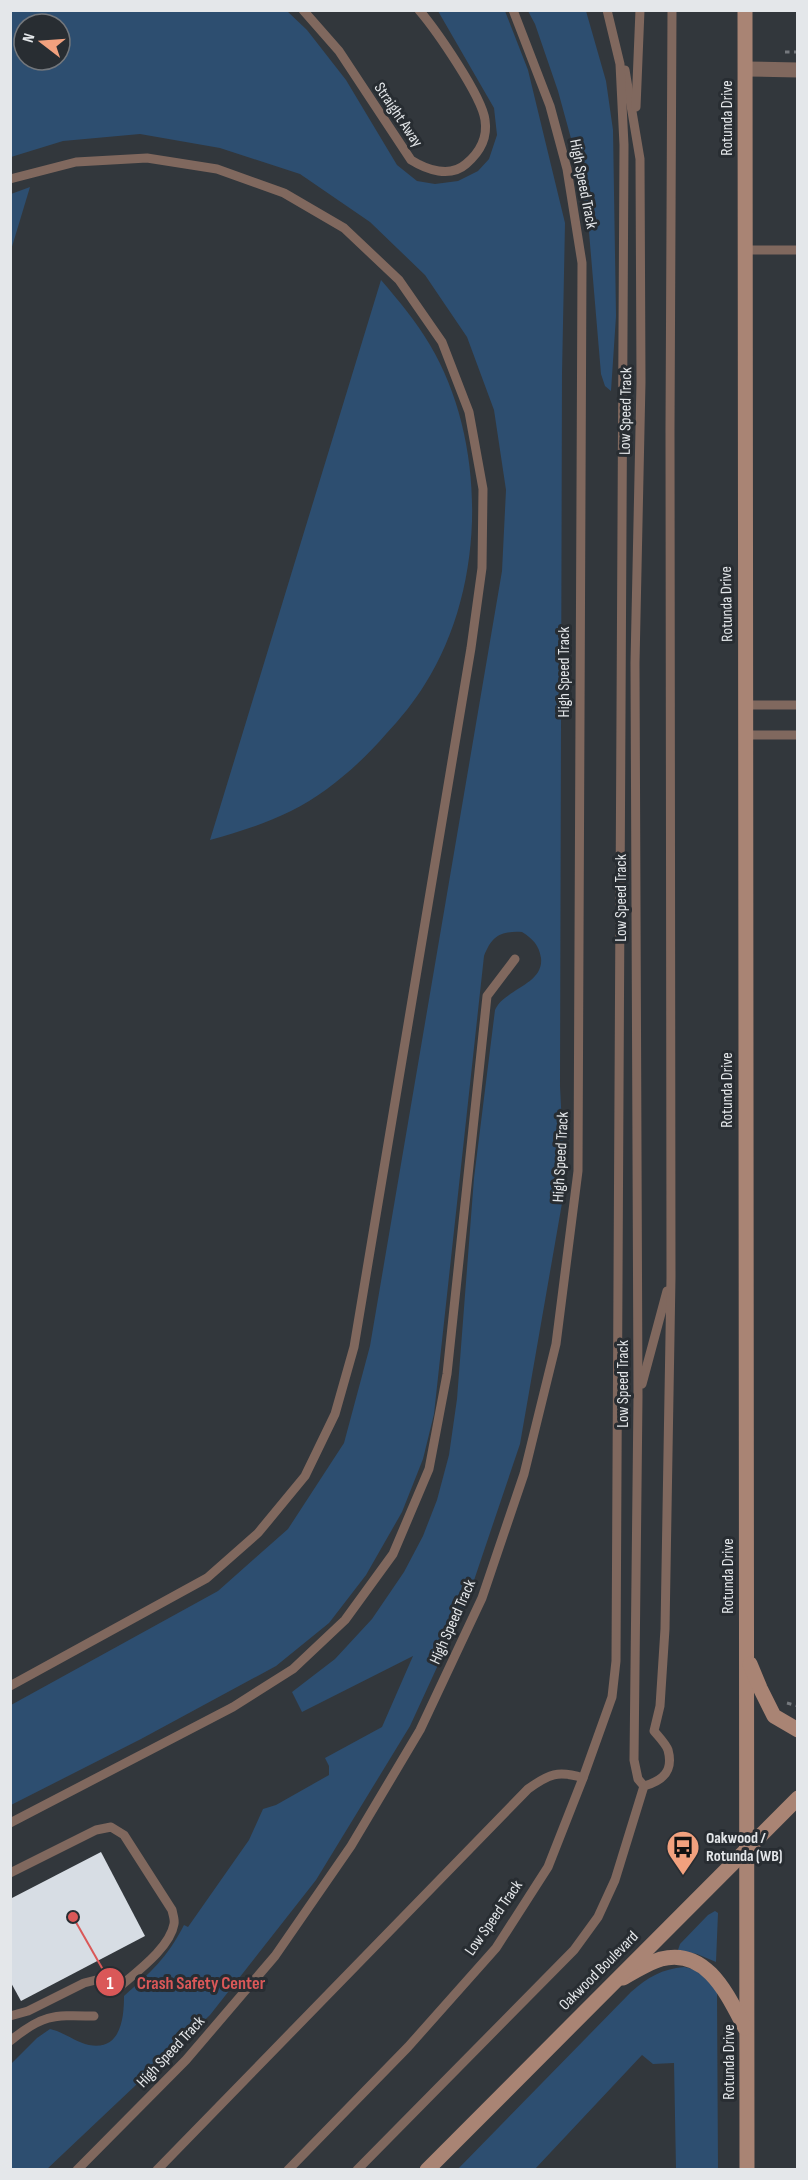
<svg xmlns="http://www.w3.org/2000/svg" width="808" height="2180" viewBox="0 0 808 2180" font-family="'Sofia Sans Condensed',sans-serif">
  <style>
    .green { fill: #2d4e70; fill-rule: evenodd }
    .building { fill: #d7dde4 }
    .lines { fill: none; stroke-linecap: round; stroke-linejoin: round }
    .path { stroke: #75797e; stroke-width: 3; stroke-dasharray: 4.5 4.5; stroke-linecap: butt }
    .lane { stroke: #80685e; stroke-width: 9 }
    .street { stroke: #80685e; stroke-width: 15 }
    .secondary { stroke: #a98474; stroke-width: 15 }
    .labels { text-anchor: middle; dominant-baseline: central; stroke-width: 6; stroke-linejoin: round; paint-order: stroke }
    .street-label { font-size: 16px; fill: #e4e7ea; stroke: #282d32 }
    .poi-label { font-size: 16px; font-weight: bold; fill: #e4e7ea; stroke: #282d32; text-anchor: start }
    .leader { fill: none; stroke: #da5858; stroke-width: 2 }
    .callout-dot { fill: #da5858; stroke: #282d32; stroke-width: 2 }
    .mark-label { font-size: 18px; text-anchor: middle; font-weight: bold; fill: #fff }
    .callout-label { font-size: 18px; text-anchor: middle; font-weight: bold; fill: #da5858; stroke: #282d32; stroke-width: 6; stroke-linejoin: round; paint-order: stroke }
  </style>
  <rect width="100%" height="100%" fill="#32373c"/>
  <g class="green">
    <path d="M11,10L287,11L307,30L346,80L397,165L417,181L435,184L458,181L478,171L489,159L497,135L494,108L438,11H505L528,70L565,223L562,374L560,1086L565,1186L520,1444L466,1604L410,1726L316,1880L210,2015L46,2170L11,2169V2064L37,2038L50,2029C64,2032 75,2042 89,2045C121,2051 124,2018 124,1996C151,1972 167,1958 184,1925L188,1927L249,1840L263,1809L276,1805L329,1775V1766L325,1758L382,1727L413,1656L302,1712L292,1692L335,1659L372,1619L404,1572L423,1536L437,1500L449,1455L457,1399L474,1178L495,1010C504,989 544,985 541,958C539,945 533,939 522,932C501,931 492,935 484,956L434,1414L423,1459L402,1512L366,1575L329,1623L276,1666L141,1739L11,1805V1705L218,1591L288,1529L344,1443L370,1346L502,571L506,490L494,410L467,337L425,275L370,222L300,174L220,148L140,134L63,141L11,157ZM24,24H60V60H24Z"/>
    <path d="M528,11H586L606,81L613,130L616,316L611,391L605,386L601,374L589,232L578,164L558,91L535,24Z"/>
    <path d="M30,187L11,250V194Z"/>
    <path d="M381,280C399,301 416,321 430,345C488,443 486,588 425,684C414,702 400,719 386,734C360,764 327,793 291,811C265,824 238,832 210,840Z"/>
    <path d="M715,1911L718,1913L716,1962L697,1954L678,1950L680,1944L708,1915Z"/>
    <path d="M684,1967C703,1971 708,1976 717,1992L718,2169H676L674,2063L653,2064L642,2055L535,2169L457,2170L631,1992C648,1977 662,1969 684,1967Z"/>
  </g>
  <path class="building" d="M101,1852L145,1936L21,2001L10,1981V1899Z"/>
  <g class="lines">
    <g class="path">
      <path d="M785,52H798"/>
      <path d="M787,1703L798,1706"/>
    </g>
    <g class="lane">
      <path d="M303,10L339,51L411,160C427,170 450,178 466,164C479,153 488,139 485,120C482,96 436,30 419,10"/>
      <path d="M625,70L640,159L641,382L635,663L638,1397L634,1760L638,1779L644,1786"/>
      <path d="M636,107L640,10"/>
      <path d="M10,179L76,162L147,158L217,169L284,193L344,228L399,280L442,342L469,412L483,489L482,568L471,648L354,1347L335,1414L305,1476L258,1533L207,1578L10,1686"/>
      <path d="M744,250H798"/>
      <path d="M746,705H798"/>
      <path d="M745,735H798"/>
      <path d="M642,1384L667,1291"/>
      <path d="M10,1823L233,1707L293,1669L345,1620L393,1554L429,1469L447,1374L487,996L515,959"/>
      <path d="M10,1873L96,1830L111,1827L124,1835L172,1910C173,1915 175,1920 174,1924C170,1948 135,1973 118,1988L96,1980L84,1983L28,2011L10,2016"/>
      <path d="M10,2041C43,2014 53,2015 94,2016"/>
      <path d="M77,2170L186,2060L275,1956L351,1846L420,1730L482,1598L524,1474L556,1344L578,1171L582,263L567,169L550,106L513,10"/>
      <path d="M157,2170L528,1789C549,1774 558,1770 583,1778"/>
      <path d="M288,2170L408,2047L496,1948L548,1867L583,1778L612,1697L616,1661L624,145L620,64L607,10"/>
      <path d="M357,2170L574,1950L598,1917L615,1880L644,1786C662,1781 674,1772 668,1750C666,1744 658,1736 654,1731L660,1706L665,1629L671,1277L670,430L672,10"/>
    </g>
    <path class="street" d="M746,69L798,70"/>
    <g class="secondary">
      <path d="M745,10L747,2170"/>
      <path d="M750,1664L760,1688L774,1716L798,1730"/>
      <path d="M623,1978C635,1971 648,1963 661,1959C707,1947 728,1996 745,2028"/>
      <path d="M427,2170L798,1798"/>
    </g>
  </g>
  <defs>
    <symbol id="bus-pin" viewBox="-11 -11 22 30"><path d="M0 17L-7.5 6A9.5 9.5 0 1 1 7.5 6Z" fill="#f2a17e" stroke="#282d32"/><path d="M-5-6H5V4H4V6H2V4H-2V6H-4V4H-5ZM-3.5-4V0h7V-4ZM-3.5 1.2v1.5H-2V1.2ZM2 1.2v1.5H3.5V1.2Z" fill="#111"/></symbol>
  </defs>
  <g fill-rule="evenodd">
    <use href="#bus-pin" x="664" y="1828" width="38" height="52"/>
  </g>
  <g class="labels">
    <g class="street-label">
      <text transform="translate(398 115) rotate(56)">Straight Away</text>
      <text transform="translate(727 118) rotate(-90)">Rotunda Drive</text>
      <text transform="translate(583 184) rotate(79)">High Speed Track</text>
      <text transform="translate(626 411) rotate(-89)">Low Speed Track</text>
      <text transform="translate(727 604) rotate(-91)">Rotunda Drive</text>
      <text transform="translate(564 672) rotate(-90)">High Speed Track</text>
      <text transform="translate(621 898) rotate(-90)">Low Speed Track</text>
      <text transform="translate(727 1090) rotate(-90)">Rotunda Drive</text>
      <text transform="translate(561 1157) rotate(-87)">High Speed Track</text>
      <text transform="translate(623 1384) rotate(-90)">Low Speed Track</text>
      <text transform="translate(728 1576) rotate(-90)">Rotunda Drive</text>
      <text transform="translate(453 1622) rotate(-66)">High Speed Track</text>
      <text transform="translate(494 1918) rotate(-55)">Low Speed Track</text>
      <text transform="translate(599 1971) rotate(-45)">Oakwood Boulevard</text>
      <text transform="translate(171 2052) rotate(-47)">High Speed Track</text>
      <text transform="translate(729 2062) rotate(-90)">Rotunda Drive</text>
    </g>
    <g class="poi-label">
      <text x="706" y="1838">Oakwood /<tspan x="706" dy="18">Rotunda (WB)</tspan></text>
    </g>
  </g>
  <path class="leader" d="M73 1917L110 1982"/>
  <g class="callout-dot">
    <circle cx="73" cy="1917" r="6"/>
    <circle cx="110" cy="1982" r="15"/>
  </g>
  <g class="mark-label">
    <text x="110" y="1989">1</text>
  </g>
  <g class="callout-label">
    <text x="201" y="1989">Crash Safety Center</text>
  </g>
  <rect width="808" height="2180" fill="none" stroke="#e4e7ea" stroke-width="24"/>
  <g transform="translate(42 42) rotate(287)"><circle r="28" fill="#282d32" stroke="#73777c" stroke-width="1.5"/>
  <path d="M0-4.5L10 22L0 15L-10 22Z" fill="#f2a17e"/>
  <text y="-9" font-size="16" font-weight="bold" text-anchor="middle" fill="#e4e7ea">N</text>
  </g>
</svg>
